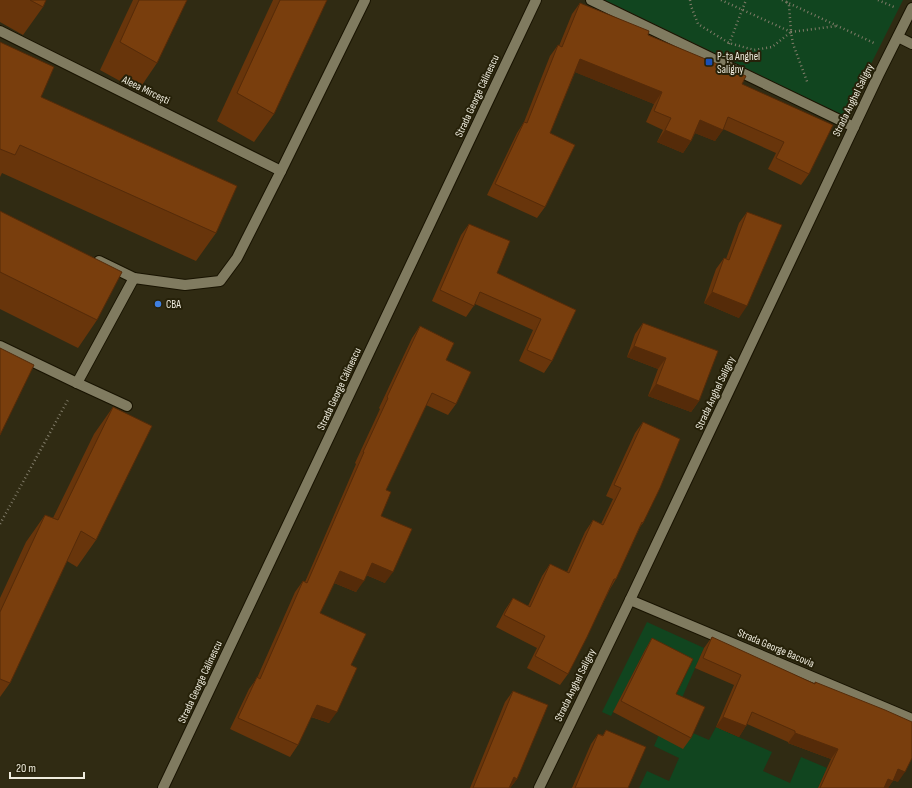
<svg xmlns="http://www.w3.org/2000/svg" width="912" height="788" viewBox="0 0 912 788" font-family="'Sofia Sans Condensed',sans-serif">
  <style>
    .green { fill: #11451f }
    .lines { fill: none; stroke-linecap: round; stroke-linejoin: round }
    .minor-casing { stroke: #181300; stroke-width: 12 }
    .path { stroke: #817c69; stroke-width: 2.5; stroke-dasharray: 1 3; stroke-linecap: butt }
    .minor { stroke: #807b60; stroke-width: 10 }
    .wall { fill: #68350b }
    .shaded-wall { fill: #552b09 }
    .building { fill: #793e0d; stroke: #552b09 }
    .transit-dot { fill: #1a4fb4; stroke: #262109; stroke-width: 1.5 }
    .shop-dot { fill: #3f7fe0; stroke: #262109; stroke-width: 1.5 }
    .labels { text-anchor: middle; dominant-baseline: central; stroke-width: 4; stroke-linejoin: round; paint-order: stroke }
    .poi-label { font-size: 11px; fill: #efecde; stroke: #262109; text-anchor: start }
    .street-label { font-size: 11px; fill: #efecde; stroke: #262109 }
  </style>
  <rect width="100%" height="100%" fill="#302b13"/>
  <g class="green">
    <path d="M605,0H903L845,116Z"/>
    <path d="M647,622L704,648L677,709L645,650L611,716L602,712Z"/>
    <path d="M665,721L709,740L716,727L772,752L763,771L790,783L801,757L827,768L818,788H639L647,771L669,781L679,758L654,746Z"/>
  </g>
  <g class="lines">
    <defs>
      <g id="minor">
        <path d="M591,0L854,127"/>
        <path d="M0,31L281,171"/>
        <path d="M898,37L912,44"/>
        <path d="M99,261L134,278L185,285L220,281L237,258L281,171L365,0"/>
        <path d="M0,346L77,383L127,406"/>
        <path d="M77,383L134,278"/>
        <path d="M630,600L912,719"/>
        <path d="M163,788L536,0"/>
        <path d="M539,788L630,600L879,74L912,8"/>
      </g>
    </defs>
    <use href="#minor" class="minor-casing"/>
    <g class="path">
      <path d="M690,0L691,6L698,24L729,43L754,50L772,47L791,32L789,5L785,0"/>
      <path d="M721,0L791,32L793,44L808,84"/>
      <path d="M782,0L874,43"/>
      <path d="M878,0L894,7"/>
      <path d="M791,32L837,26"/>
      <path d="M729,44L746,0"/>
      <path d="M0,524L69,398"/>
    </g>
    <use href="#minor" class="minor"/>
  </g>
  <g class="wall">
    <path d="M0,0H46L43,7L23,35L0,22Z"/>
    <path d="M133,0H187L157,63L138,91L100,70Z"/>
    <path d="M273,0H327L274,114L254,142L217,121Z"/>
    <path d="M580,3L648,35L742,84L809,174L801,185L768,169L776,153L723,129L715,141L695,133L691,141L683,153L657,142L663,130L646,122L654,104L575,72L550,133L545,207L537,218L487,195L517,133L524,122L550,56L558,45L559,46L572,14Z"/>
    <path d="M0,42L41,97L216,233L196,261L2,173L0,177Z"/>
    <path d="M0,211L97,320L78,348L0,309Z"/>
    <path d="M747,212L739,318L704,303L716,269L724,258L726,259L739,223Z"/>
    <path d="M469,224L497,273L576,310L552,361L544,373L519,361L533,330L475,304L466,317L432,301L461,235Z"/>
    <path d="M643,323L699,401L691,412L648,396L658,369L627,357L635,334Z"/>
    <path d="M420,326L446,360L456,404L448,415L426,405L386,490L381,516L385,583L366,575L356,592L334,583L320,613L351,665L329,723L311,717L298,745L290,757L230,729L249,689L257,678L295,592L303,581L305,582L356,464L355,463L380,409L379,408L412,338Z"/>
    <path d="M113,407L96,540L77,567L67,561L10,683L0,697V598L26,542L45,515L53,518L94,434Z"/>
    <path d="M643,422V523L640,527L616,579L610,589L568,674L560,685L527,668L537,648L496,627L505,610L513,598L528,606L542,576L550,564L567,572L585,532L593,520L601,524L613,499L606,496L635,433Z"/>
    <path d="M712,637L898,782L893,780L888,788H818L831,759L788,743V742L747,724L739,737L716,727L734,685L695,668L704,648Z"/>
    <path d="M652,638L676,694L691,738L683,749L613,712L645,650Z"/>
    <path d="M513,691L517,779L510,788H470L505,702Z"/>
    <path d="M606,730L628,788H572L591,744L598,734L603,735Z"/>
  </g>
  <g class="shaded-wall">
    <path d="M580,59L662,92L654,104L572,71Z"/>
    <path d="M700,120L723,130L715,141L692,132Z"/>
    <path d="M665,130L691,141L683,153L657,142Z"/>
    <path d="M712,292L747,306L739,318L704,303Z"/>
    <path d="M634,346L666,358L658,369L627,357Z"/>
    <path d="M656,384L699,401L691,412L648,396Z"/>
    <path d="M372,563L393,572L385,583L364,574Z"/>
    <path d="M340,571L364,581L356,592L332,582Z"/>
    <path d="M317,705L337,712L329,723L309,716Z"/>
    <path d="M723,717L746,726L739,737L716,727Z"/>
    <path d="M795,733L838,749L831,759L788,743Z"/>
    <path d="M898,769L905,772L898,782L891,779Z"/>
    <path d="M514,777L517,779L510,788H506Z"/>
    <path d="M888,779L893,781L888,788H881Z"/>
  </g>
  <g class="building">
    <path d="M30,0H46L43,7Z"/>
    <path d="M139,0H187L157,63L120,42Z"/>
    <path d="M280,0H327L274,114L237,93Z"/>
    <path d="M580,3L649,31L648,35L746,76L742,84L833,125L809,174L776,158L784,142L728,117L723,130L700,120L691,141L665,130L671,118L654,111L662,92L580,59L550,133L575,145L545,207L495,184L524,122L527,123L558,45L562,47Z"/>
    <path d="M0,42L54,67L41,97L237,186L216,233L20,145L15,155L0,149Z"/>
    <path d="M0,211L122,272L97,320L0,272Z"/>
    <path d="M747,212L782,225L747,306L712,292L724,258L729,260Z"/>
    <path d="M469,224L510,241L497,273L576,310L552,361L527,350L541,319L480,292L474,306L440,290Z"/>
    <path d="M643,323L718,351L699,401L656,384L666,358L634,346Z"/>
    <path d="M420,326L454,343L446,360L471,372L456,404L432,393L386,490L391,492L381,516L412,529L393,572L372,563L364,581L340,571L320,613L366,634L351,665L357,668L337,712L317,705L298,745L238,718L257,677L260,679L303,581L307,583L364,452H363L388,398L387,397Z"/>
    <path d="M0,348L34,365L0,435Z"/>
    <path d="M113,407L152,426L96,540L81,531L10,683L0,679V612L45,515L58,520Z"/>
    <path d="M643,422L680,439L660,488L643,523L642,522L616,579H614L587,637L568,674L535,656L545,636L504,615L513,598L530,607L550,564L569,573L593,520L603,525L621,488L614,485Z"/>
    <path d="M712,637L815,684V682L885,710L912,722V758L905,772L898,769L893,781L888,779L884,788H820L838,749L795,733V731L752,712L746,726L723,717L741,675L703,658Z"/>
    <path d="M652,638L693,659L676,694L705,707L691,738L621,701Z"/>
    <path d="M513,691L548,705L517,779L514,777L509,788H473Z"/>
    <path d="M606,730L646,747L628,788H575L598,734L603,736Z"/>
  </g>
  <rect class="transit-dot" x="705" y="58" width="8" height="8" rx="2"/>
  <circle class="shop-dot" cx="158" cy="304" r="4"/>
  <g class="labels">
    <g class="poi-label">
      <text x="717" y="56">P-ța Anghel<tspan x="717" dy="13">Saligny</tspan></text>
      <text x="166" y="304">CBA</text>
    </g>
    <g class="street-label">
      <text transform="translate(146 90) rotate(26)">Aleea Mircești</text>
      <text transform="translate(477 96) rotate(-65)">Strada George Călinescu</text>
      <text transform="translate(853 100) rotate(-64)">Strada Anghel Saligny</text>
      <text transform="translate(339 389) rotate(-65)">Strada George Călinescu</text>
      <text transform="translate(715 393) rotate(-65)">Strada Anghel Saligny</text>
      <text transform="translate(776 648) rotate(23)">Strada George Bacovia</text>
      <text transform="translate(200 682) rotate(-65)">Strada George Călinescu</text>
      <text transform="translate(575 685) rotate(-64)">Strada Anghel Saligny</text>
    </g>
  </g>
  <path d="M10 772v6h74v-6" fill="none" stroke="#efecde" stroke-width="2"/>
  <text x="16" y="772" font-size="12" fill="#efecde" stroke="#262109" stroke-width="3" paint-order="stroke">20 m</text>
</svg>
